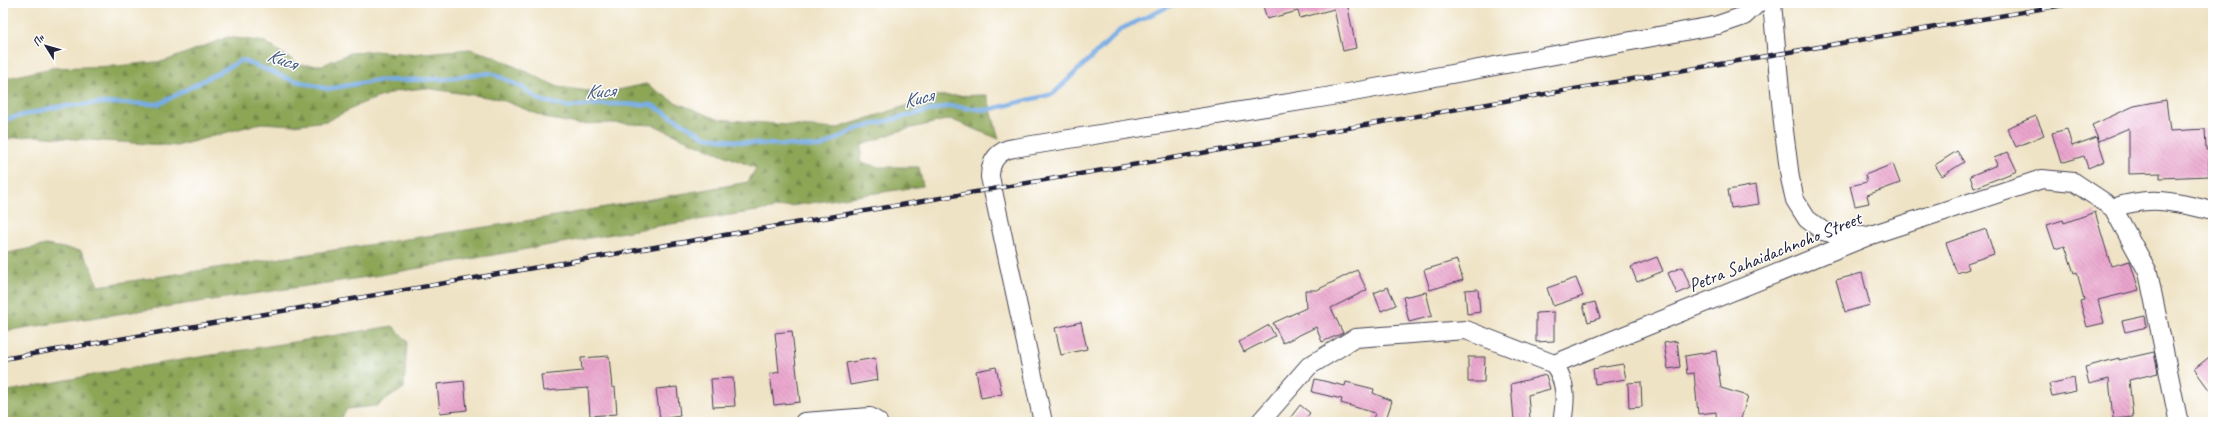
<svg xmlns="http://www.w3.org/2000/svg" width="2216" height="425" viewBox="0 0 2216 425" font-family="Caveat,sans-serif">
  <style>
    .forest { fill: url(#forest-firs); stroke: #576449 }
    .lines { fill: none; stroke-linecap: round; stroke-linejoin: round }
    .stream { stroke: #77ace4; stroke-width: 4.5 }
    .building { fill: url(#building-back-hatch) }
    .minor-casing { stroke: #413f50; stroke-width: 20 }
    .minor { stroke: #fff; stroke-width: 18 }
    .rail-casing { stroke: #22223b; stroke-width: 4.5 }
    .rail { stroke: #fff; stroke-width: 3; stroke-dasharray: 9; stroke-linecap: butt }
    .labels { text-anchor: middle; dominant-baseline: central; stroke-width: 3; stroke-linejoin: round; paint-order: stroke }
    .street-label { font-size: 19px; fill: #22223b; stroke: #fff }
    .water-label { font-size: 20px; font-style: italic; fill: #44597f; stroke: #fff }
  </style>
  <defs>
    <pattern id="forest-firs" width="22" height="20" patternUnits="userSpaceOnUse"><rect width="22" height="20" fill="#8ca657"/><path d="M5 1l3.5 6h-7zM16 11l3.5 6h-7z" fill="#728749"/></pattern>
    <pattern id="building-back-hatch" width="6" height="6" patternUnits="userSpaceOnUse"><rect width="6" height="6" fill="#eaa5cd"/><path d="M-1 5l2 2M0 0l6 6M5-1l2 2" fill="none" stroke="#c88eb1"/></pattern>
  </defs>
  <rect width="100%" height="100%" fill="#fff"/>
  <filter id="ink" filterUnits="userSpaceOnUse"><feTurbulence type="fractalNoise" baseFrequency=".025" numOctaves="2"/><feDisplacementMap in="SourceGraphic" scale="8" xChannelSelector="R" yChannelSelector="G"/><feConvolveMatrix kernelMatrix="1 2 1 2 8 2 1 2 1" color-interpolation-filters="sRGB"/></filter>
  <filter id="wash" filterUnits="userSpaceOnUse"><feTurbulence type="fractalNoise" baseFrequency=".012" numOctaves="4" result="noise"/><feDisplacementMap in="SourceGraphic" scale="16" xChannelSelector="R" yChannelSelector="G"/><feGaussianBlur stdDeviation="0.9" result="paint"/><feColorMatrix in="noise" values="0 0 0 0 0 0 0 0 0 0 0 0 0 0 0 0 0 1.4 0 .05"/><feComposite in="paint" operator="in"/></filter>
  <g filter="url(#wash)">
    <rect width="100%" height="100%" fill="#efe3c5"/>
    <g class="forest">
      <path d="M228,37L265,42L300,65H323L350,53L374,51L412,54L470,49L493,56L558,87L604,93L646,84L675,102L717,119L835,129L936,96L987,95L999,139L950,119L899,131L862,145L860,161L877,167H919L923,186L658,226L374,276L3,331V254L46,245L81,251L91,267L98,286L538,219L748,182L756,168L684,139L654,125L612,123L578,124L549,119L500,99L425,88L397,91L363,103L327,121L293,125L261,123L177,146L32,136L3,139V79L51,68L116,66L165,61Z"/>
      <path d="M393,326L407,341L404,388L376,406L347,409L339,422H3V392L119,370Z"/>
    </g>
    <g class="lines">
      <path class="stream" d="M3,120L56,107L101,103L159,104L242,60L289,79L328,89L372,81L442,79L491,73L522,87L539,100L570,107L604,104L652,105L706,137L749,143L821,147L856,129L902,117L950,106L987,110L1053,94L1121,29L1176,3"/>
    </g>
    <g id="blocks">
      <g class="building">
        <path d="M1274,3H1347L1356,48L1343,51L1334,9L1300,18L1298,11L1267,19L1263,6Z"/>
        <path d="M2166,100L2170,131L2205,129L2206,150H2209V176L2160,178V173L2129,174V128L2099,141L2092,125L2134,106Z"/>
        <path d="M2036,116L2044,135L2016,147L2007,128Z"/>
        <path d="M2067,129L2072,146L2097,137L2105,161L2088,168L2084,156L2061,163L2052,133Z"/>
        <path d="M1957,151L1964,162L1942,176L1935,165Z"/>
        <path d="M2008,152L2017,171L1974,188L1970,176L1997,165L1994,158Z"/>
        <path d="M1893,164L1900,183L1867,195L1869,203L1855,206L1850,186L1867,182L1865,175Z"/>
        <path d="M1756,185L1759,204L1731,208L1728,190Z"/>
        <path d="M2095,212L2111,266L2130,261L2139,290L2098,300L2104,323L2087,327L2080,301L2084,300L2077,272L2074,273L2065,246L2055,249L2047,225L2063,220L2064,223Z"/>
        <path d="M1986,229L1994,254L1967,263L1969,269L1957,273L1946,243Z"/>
        <path d="M1657,257L1663,271L1637,282L1631,267Z"/>
        <path d="M1457,260L1463,280L1430,290L1424,270Z"/>
        <path d="M1682,267L1691,288L1677,294L1668,273Z"/>
        <path d="M1357,270L1367,290L1331,308L1343,333L1322,342L1316,327L1283,343L1273,323L1306,308L1305,290H1317Z"/>
        <path d="M1862,273L1870,305L1845,312L1836,280Z"/>
        <path d="M1576,278L1583,296L1553,306L1547,288Z"/>
        <path d="M1388,287L1396,305L1381,311L1374,293Z"/>
        <path d="M1478,289L1480,312L1467,314L1465,290Z"/>
        <path d="M1426,292L1432,316L1409,322L1403,297Z"/>
        <path d="M1595,302L1600,318L1588,322L1583,305Z"/>
        <path d="M1554,312V341L1536,342V313Z"/>
        <path d="M2145,316L2147,327L2125,332L2122,321Z"/>
        <path d="M1081,322L1087,349L1061,355L1055,328Z"/>
        <path d="M1269,325L1275,336L1244,352L1239,342Z"/>
        <path d="M792,331L800,402L774,405L770,374L779,372L775,333Z"/>
        <path d="M1677,341L1680,367L1668,369L1664,343Z"/>
        <path d="M1716,351L1721,388L1748,396L1740,422H1717L1716,412L1698,414L1694,373L1687,374L1685,356Z"/>
        <path d="M2154,352L2158,373L2129,380L2133,417L2113,419L2109,379L2089,384L2085,367L2119,358V360Z"/>
        <path d="M2213,354V395L2194,369Z"/>
        <path d="M609,356L612,388L615,387L617,414L590,416L588,388L543,391L541,375L582,371L581,358Z"/>
        <path d="M1468,357H1485L1484,382H1468Z"/>
        <path d="M875,358L878,380L850,385L846,363Z"/>
        <path d="M1623,364L1626,379L1595,384L1593,369Z"/>
        <path d="M996,367L1002,394L981,398L976,371Z"/>
        <path d="M1546,375L1550,389L1528,395L1530,419L1514,421L1511,384Z"/>
        <path d="M733,378L735,406L713,407L711,379Z"/>
        <path d="M2074,378L2076,391L2052,396L2049,384Z"/>
        <path d="M1315,379L1345,386L1346,382L1374,389L1373,393L1392,401L1385,422H1372L1375,413L1341,403L1342,399L1312,392Z"/>
        <path d="M464,381L467,410L440,413L437,384Z"/>
        <path d="M1641,382L1642,407L1629,408L1628,383Z"/>
        <path d="M677,387L680,416L660,419L656,389Z"/>
        <path d="M1300,405L1310,413L1303,422H1287Z"/>
      </g>
    </g>
  </g>
  <g filter="url(#ink)">
    <use href="#blocks" fill-opacity="0" stroke="#413f50" stroke-width="1"/>
    <g class="lines">
      <defs>
        <g id="minor">
          <path d="M1772,3L1783,123L1790,178L1795,200L1807,219L1823,231L1842,236L1863,235"/>
          <path d="M2113,208C2152,195 2174,202 2213,211"/>
          <path d="M1554,364C1567,383 1566,401 1562,422"/>
          <path d="M804,422L870,417L878,422"/>
          <path d="M1043,422L990,177C990,161 998,150 1014,148L1326,97L1718,25L1744,16L1758,3"/>
          <path d="M1260,422L1309,366L1355,338L1466,330L1554,364L1871,235L2042,179L2074,182L2113,208L2148,272L2178,419L2180,422"/>
        </g>
      </defs>
      <use href="#minor" class="minor-casing"/>
      <use href="#minor" class="minor"/>
      <defs>
        <path id="rail" d="M3,359L2075,3"/>
      </defs>
      <use href="#rail" class="rail-casing"/>
      <use href="#rail" class="rail"/>
    </g>
  </g>
  <g class="labels">
    <g class="street-label">
      <text transform="translate(1775 252) rotate(-22)">Petra Sahaidachnoho Street</text>
    </g>
    <g class="water-label">
      <text transform="translate(282 59) rotate(20)">Кися</text>
      <text transform="translate(600 91) rotate(-3)">Кися</text>
      <text transform="translate(918 98) rotate(-13)">Кися</text>
    </g>
  </g>
  <rect width="2216" height="425" fill="none" stroke="#fff" stroke-width="16"/>
  <g transform="translate(46 46) rotate(307)" stroke="#ffffff" stroke-width="3" paint-order="stroke">
  <path d="M0-3L7 15L0 10L-7 15Z" fill="#22223b"/>
  <text y="-6" font-size="11" font-weight="bold" text-anchor="middle" fill="#22223b">Пн</text>
  </g>
</svg>
